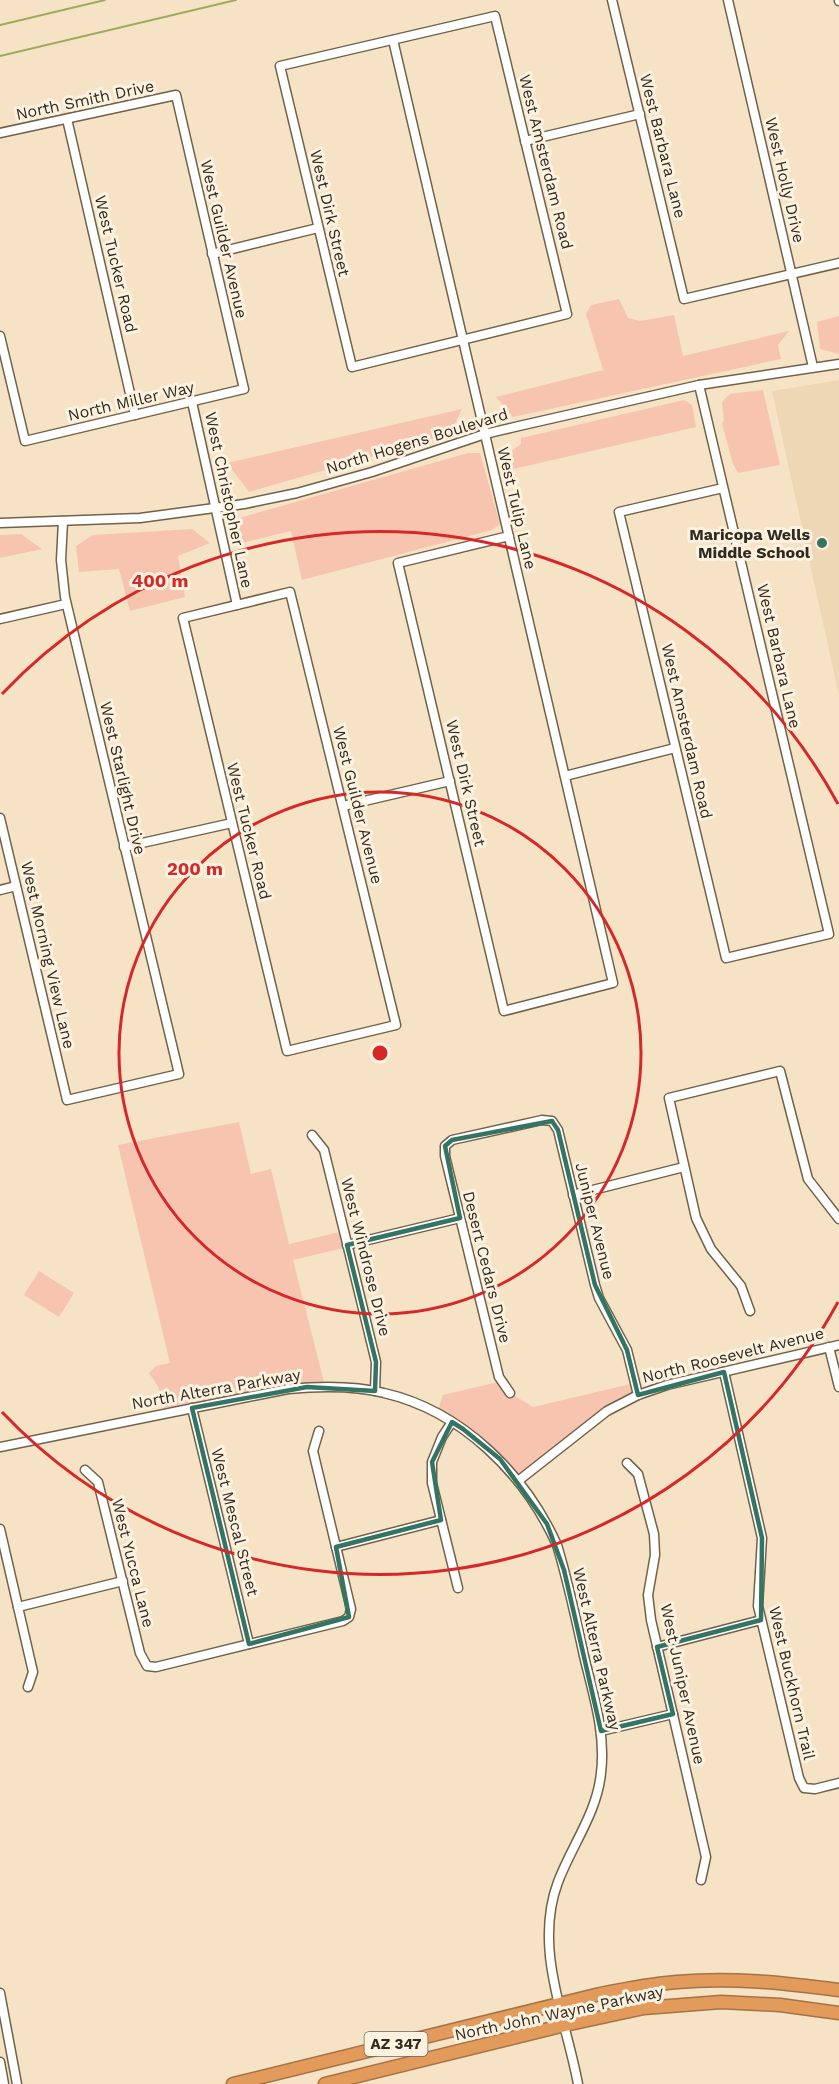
<svg xmlns="http://www.w3.org/2000/svg" width="839" height="2084" viewBox="0 0 839 2084" font-family="'Work Sans',sans-serif">
  <style>
    .built { fill: #eed7b4 }
    .green { fill: #f7c4b0 }
    .lines { fill: none; stroke-linecap: round; stroke-linejoin: round }
    .stream { stroke: #9dab5b; stroke-width: 2 }
    .minor-casing { stroke: #716148; stroke-width: 11 }
    .highway-casing { stroke: #a57346; stroke-width: 15 }
    .minor { stroke: #fff; stroke-width: 8 }
    .highway { stroke: #e39b5b; stroke-width: 12 }
    .marked { fill: none; stroke: #347463; stroke-width: 4.5; stroke-linejoin: round }
    .ring { fill: none; stroke: #d62828; stroke-width: 3 }
    .poi-dot { fill: #347463; stroke: #fdf2e0; stroke-width: 2 }
    .labels { text-anchor: middle; dominant-baseline: central; stroke-width: 6; stroke-linejoin: round; paint-order: stroke }
    .shield { fill: #fdf2e0; stroke: #6e6659; stroke-width: 1.5 }
    .shield-label { font-size: 15px; font-weight: bold; fill: #312a1f }
    .street-label { font-size: 16px; fill: #312a1f; stroke: #fdf2e0 }
    .poi-label { font-size: 16px; font-weight: bold; fill: #312a1f; stroke: #fdf2e0; text-anchor: end }
    .centre { fill: #d62828; stroke: #fdf2e0; stroke-width: 3 }
    .ring-label { font-size: 18px; text-anchor: middle; font-weight: bold; fill: #d62828; stroke: #fdf2e0; stroke-width: 6; stroke-linejoin: round; paint-order: stroke }
  </style>
  <rect width="100%" height="100%" fill="#f6e3c6"/>
  <path class="built" d="M839,380V696L772,391Z"/>
  <g class="green">
    <path d="M619,299L628,318L640,321L674,315L683,356L789,331L778,345L781,359L513,417L496,397L603,370L586,314L591,305Z"/>
    <path d="M839,316V354L820,349L817,322Z"/>
    <path d="M763,390L780,465L738,473L733,464L722,424L724,420L722,402L730,394Z"/>
    <path d="M684,400L692,405L696,427L509,470V453L521,444V438Z"/>
    <path d="M462,409L450,434L249,492L227,463Z"/>
    <path d="M468,453H480L500,524L492,530L302,580L291,531L238,544L232,520Z"/>
    <path d="M192,529L210,543L178,556L185,597L130,611L119,569L79,572L76,546L93,535Z"/>
    <path d="M21,534L42,549L0,558V535Z"/>
    <path d="M239,1122L251,1174L271,1169L289,1244L344,1231L348,1247L293,1260L325,1386L165,1413L158,1386L149,1373L156,1366L170,1363L118,1145Z"/>
    <path d="M39,1271L74,1293L59,1317L24,1295Z"/>
    <path d="M502,1381L510,1393L533,1407L635,1383L638,1395L620,1403L518,1481L500,1459L437,1413L443,1395Z"/>
  </g>
  <g class="lines">
    <g class="stream">
      <path d="M0,25L105,0"/>
      <path d="M0,56L236,0"/>
    </g>
    <defs>
      <g id="minor">
        <path d="M612,0L684,299L839,263"/>
        <path d="M728,0L813,367"/>
        <path d="M839,0V1"/>
        <path d="M495,16L567,314L352,367L280,66Z"/>
        <path d="M393,40L613,983L504,1011L398,563L509,536"/>
        <path d="M67,119L135,415"/>
        <path d="M0,133L176,95L244,389L25,441L0,336"/>
        <path d="M525,141L640,114"/>
        <path d="M212,254L318,228"/>
        <path d="M699,385L829,934L726,958L619,512L723,488"/>
        <path d="M192,402L237,605"/>
        <path d="M0,523L140,518L244,504L297,493L372,472L485,434L519,426L699,385L839,364"/>
        <path d="M290,592L396,1025L287,1051L183,618Z"/>
        <path d="M0,619L66,604"/>
        <path d="M565,776L675,748"/>
        <path d="M343,806L450,781"/>
        <path d="M0,818L67,1100L179,1074L65,597L61,560L63,521"/>
        <path d="M124,847L232,823"/>
        <path d="M0,890L16,886"/>
        <path d="M312,1135L324,1150L344,1231L376,1362L375,1391"/>
        <path d="M573,1195L684,1167"/>
        <path d="M347,1245L460,1218"/>
        <path d="M750,1311L741,1286L711,1249L696,1218L669,1098L780,1071L808,1179L839,1219"/>
        <path d="M829,1347L839,1387"/>
        <path d="M724,1372L762,1538L758,1606L799,1778L804,1788L815,1789L839,1783"/>
        <path d="M510,1393L499,1377L445,1156V1146L452,1140L542,1120L552,1121L558,1130L595,1285L599,1298L627,1350L638,1395"/>
        <path d="M192,1408L249,1644"/>
        <path d="M452,1422L442,1437L432,1462V1483L458,1588"/>
        <path d="M0,1447L288,1389C320,1386 353,1385 384,1393C462,1411 525,1474 557,1545C568,1581 576,1619 584,1656C593,1694 606,1733 601,1773C597,1813 572,1845 558,1882C533,1948 566,2019 578,2084"/>
        <path d="M627,1463L638,1474L654,1534L655,1555L648,1595L651,1620L706,1857L701,1880"/>
        <path d="M85,1470L98,1482L140,1653L147,1666L156,1667L343,1621L349,1617L351,1609L313,1451L319,1431"/>
        <path d="M518,1481L607,1411L638,1395L667,1385L839,1345"/>
        <path d="M0,1529L33,1672L28,1687"/>
        <path d="M336,1547L441,1520"/>
        <path d="M18,1607L123,1581"/>
        <path d="M657,1647L761,1620"/>
        <path d="M601,1731L673,1714"/>
        <path d="M0,1993L17,2084"/>
        <path d="M0,2062L4,2084"/>
      </g>
      <g id="highway">
        <path d="M233,2084L600,1994C625,1989 651,1984 677,1982C731,1977 786,1983 839,1990"/>
        <path d="M325,2084L565,2025L644,2008L721,2002L780,2005L839,2013"/>
      </g>
    </defs>
    <use href="#minor" class="minor-casing"/>
    <use href="#highway" class="highway-casing"/>
    <use href="#minor" class="minor"/>
    <use href="#highway" class="highway"/>
  </g>
  <path class="marked" d="M552,1121L558,1130L595,1285L627,1350L638,1395L724,1372L762,1538L761,1620L657,1647L673,1714L601,1731L564,1570L547,1524L500,1459L463,1429L452,1422L432,1462L441,1520L336,1547L349,1617L249,1644L192,1408L307,1387L375,1391L376,1362L347,1245L460,1218L445,1146L452,1140Z"/>
  <g class="ring">
    <circle cx="380" cy="1053" r="261"/>
    <path d="M838 1302A521 521 0 0 1 2 1412M2 694A521 521 0 0 1 838 804"/>
  </g>
  <circle class="poi-dot" cx="822" cy="543" r="6"/>
  <g class="labels">
    <rect class="shield" x="364.5" y="2032" width="63" height="24" rx="4.5"/>
    <g class="shield-label">
      <text x="396" y="2044">AZ 347</text>
    </g>
    <g class="street-label">
      <text transform="translate(85 100) rotate(-12)">North Smith Drive</text>
      <text transform="translate(663 146) rotate(76)">West Barbara Lane</text>
      <text transform="translate(546 162) rotate(76)">West Amsterdam Road</text>
      <text transform="translate(785 180) rotate(77)">West Holly Drive</text>
      <text transform="translate(330 213) rotate(77)">West Dirk Street</text>
      <text transform="translate(224 239) rotate(77)">West Guilder Avenue</text>
      <text transform="translate(116 264) rotate(77)">West Tucker Road</text>
      <text transform="translate(131 401) rotate(-13)">North Miller Way</text>
      <text transform="translate(417 441) rotate(-17)">North Hogens Boulevard</text>
      <text transform="translate(229 500) rotate(78)">West Christopher Lane</text>
      <text transform="translate(517 508) rotate(77)">West Tulip Lane</text>
      <text transform="translate(779 656) rotate(77)">West Barbara Lane</text>
      <text transform="translate(687 731) rotate(77)">West Amsterdam Road</text>
      <text transform="translate(123 778) rotate(77)">West Starlight Drive</text>
      <text transform="translate(466 783) rotate(77)">West Dirk Street</text>
      <text transform="translate(358 805) rotate(76)">West Guilder Avenue</text>
      <text transform="translate(249 831) rotate(76)">West Tucker Road</text>
      <text transform="translate(48 955) rotate(77)">West Morning View Lane</text>
      <text transform="translate(595 1221) rotate(76)">Juniper Avenue</text>
      <text transform="translate(366 1257) rotate(76)">West Windrose Drive</text>
      <text transform="translate(487 1267) rotate(76)">Desert Cedars Drive</text>
      <text transform="translate(733 1355) rotate(-14)">North Roosevelt Avenue</text>
      <text transform="translate(216 1389) rotate(-10)">North Alterra Parkway</text>
      <text transform="translate(235 1522) rotate(76)">West Mescal Street</text>
      <text transform="translate(133 1563) rotate(76)">West Yucca Lane</text>
      <text transform="translate(597 1649) rotate(77)">West Alterra Parkway</text>
      <text transform="translate(792 1683) rotate(77)">West Buckhorn Trail</text>
      <text transform="translate(683 1684) rotate(78)">West Juniper Avenue</text>
      <text transform="translate(559 2013) rotate(-12)">North John Wayne Parkway</text>
    </g>
    <g class="poi-label">
      <text x="810" y="534">Maricopa Wells<tspan x="810" dy="18">Middle School</tspan></text>
    </g>
  </g>
  <circle cx="380" cy="1053" r="9" class="centre"/>
  <g class="ring-label">
    <text x="160" y="587">400 m</text>
    <text x="195" y="875">200 m</text>
  </g>
</svg>
